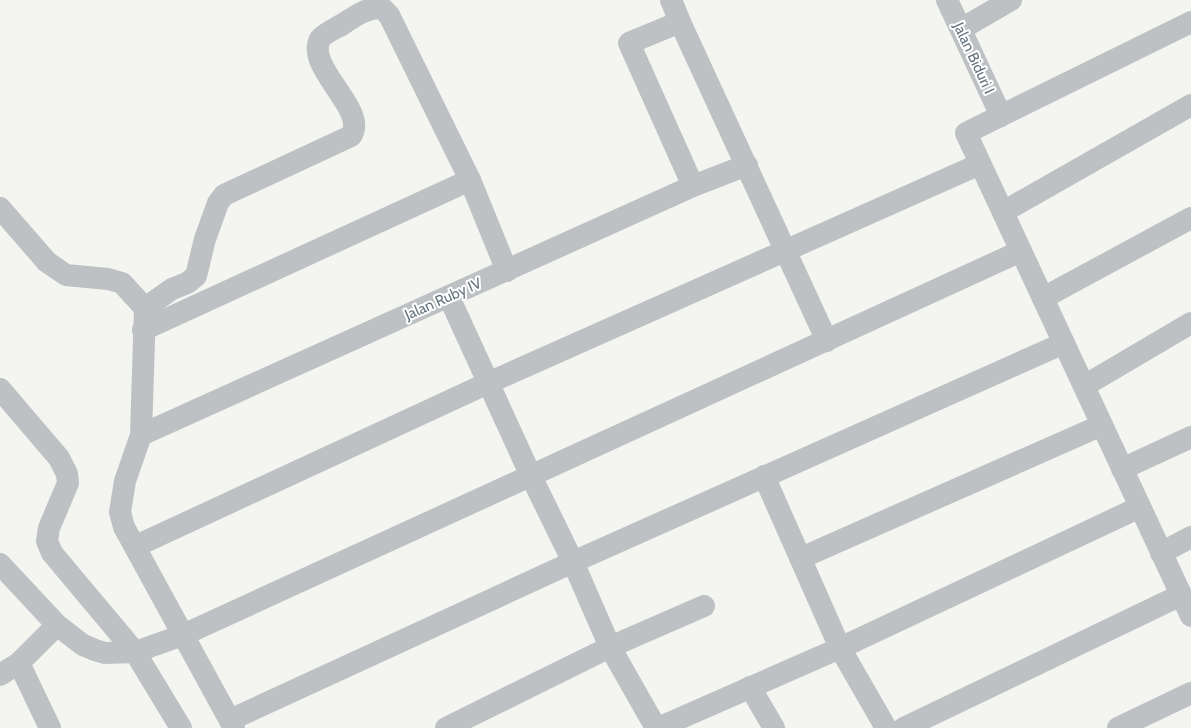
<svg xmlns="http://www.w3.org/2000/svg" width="1191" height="728" viewBox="0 0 1191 728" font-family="Cabin,sans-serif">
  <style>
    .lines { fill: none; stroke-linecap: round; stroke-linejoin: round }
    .minor { stroke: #bdc1c4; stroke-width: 22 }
    .labels { text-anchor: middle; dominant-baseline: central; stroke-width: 4; stroke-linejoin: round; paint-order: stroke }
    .street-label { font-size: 15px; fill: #65757f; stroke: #fff }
  </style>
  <rect width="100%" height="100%" fill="#f4f4f0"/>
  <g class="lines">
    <g class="minor">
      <path d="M671,0L680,22"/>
      <path d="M947,0L1001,116"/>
      <path d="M1191,22L966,133L1191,616"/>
      <path d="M961,29L1011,0"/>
      <path d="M693,186L629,43L680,22L827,341"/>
      <path d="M0,208L47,262L66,275L108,279L122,283L145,308"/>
      <path d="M1003,212L1191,105"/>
      <path d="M449,297L531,476L573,562L610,647L656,728"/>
      <path d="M1043,298L1191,218"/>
      <path d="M143,330L470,180"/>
      <path d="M1084,386L1191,323"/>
      <path d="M0,389L59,458L67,474L68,483L49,528L47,541L52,553L135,652L181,728"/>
      <path d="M141,435L693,186L747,165"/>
      <path d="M1122,469L1191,437"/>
      <path d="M764,476L840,648L886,728"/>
      <path d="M136,546L488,383L980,164"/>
      <path d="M1161,553L1191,537"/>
      <path d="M801,558L1102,425"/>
      <path d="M0,564L57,625L83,645L95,650L105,653L135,652L183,635L1021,251"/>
      <path d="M19,663L50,728"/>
      <path d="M0,675L19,663L57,625"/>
      <path d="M750,687L774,728"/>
      <path d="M230,720L573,562L1064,343"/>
      <path d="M234,728L124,527L120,512L125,481L141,435L145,308L172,289L187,283L196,276L205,239L218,203L224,195L351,136C369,110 305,68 320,39C324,33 337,28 343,24C355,16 368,7 382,8L389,15L470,180L507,271"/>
      <path d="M446,728L610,647L704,606"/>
      <path d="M658,728L840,648L1140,507"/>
      <path d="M904,728L1181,595"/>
      <path d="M1118,728L1191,693"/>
    </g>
  </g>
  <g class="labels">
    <g class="street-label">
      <text transform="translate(974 58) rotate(65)">Jalan Biduri I</text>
      <text transform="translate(443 299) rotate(-24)">Jalan Ruby IV</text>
    </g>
  </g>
</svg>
